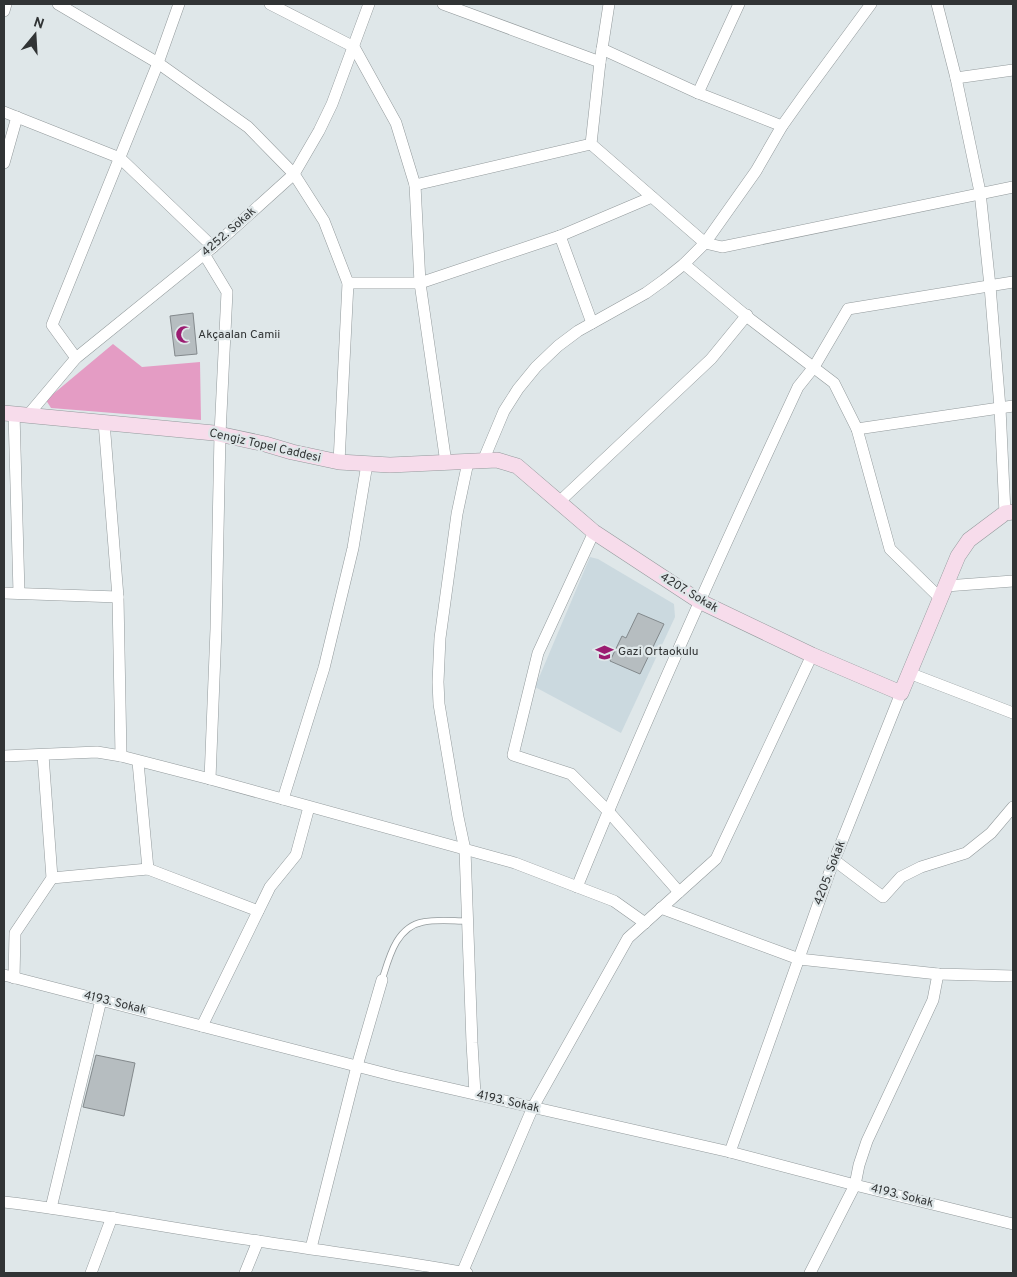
<svg xmlns="http://www.w3.org/2000/svg" width="1017" height="1277" viewBox="0 0 1017 1277" font-family="Overpass,sans-serif">
  <style>
    .built { fill: #cbd9df }
    .green { fill: #e49cc4 }
    .building { fill: #b6bdc0; stroke: #83898c }
    .lines { fill: none; stroke-linecap: round; stroke-linejoin: round }
    .lane-casing { stroke: #939a9c; stroke-width: 7 }
    .street-casing { stroke: #939a9c; stroke-width: 12 }
    .secondary-casing { stroke: #939a9c; stroke-width: 16 }
    .lane { stroke: #fff; stroke-width: 5.5 }
    .street { stroke: #fff; stroke-width: 11 }
    .secondary { stroke: #f7dceb; stroke-width: 15 }
    .labels { text-anchor: middle; dominant-baseline: central; stroke-width: 4.5; stroke-linejoin: round; paint-order: stroke }
    .street-label { font-size: 12px; fill: #313435; stroke: #dfe7e9 }
    .poi-label { font-size: 12px; fill: #313435; stroke: #dfe7e9; text-anchor: start }
  </style>
  <rect width="100%" height="100%" fill="#dfe7e9"/>
  <path class="built" d="M590,557L598,559L674,604L675,617L621,733L535,687Z"/>
  <path class="green" d="M113,344L142,367L200,362L201,420L51,408L46,400Z"/>
  <g class="building">
    <path d="M193,313L197,354L175,356L170,316Z"/>
    <path d="M638,613L664,624L640,674L610,661L622,636L626,638Z"/>
    <path d="M96,1055L135,1063L124,1116L83,1107Z"/>
  </g>
  <g class="lines">
    <defs>
      <path id="lane" d="M382,980C389,958 396,927 423,922C437,919 453,921 467,921"/>
      <g id="street">
        <path d="M58,4L158,63L248,127L294,174L324,221L348,283L339,462"/>
        <path d="M270,4L354,47L396,123L415,185L420,283L446,463"/>
        <path d="M443,4L600,62"/>
        <path d="M609,4L600,62L591,144L705,243L722,247L1013,187"/>
        <path d="M937,4L956,78L980,192L990,286L1000,408L1005,513"/>
        <path d="M4,11L6,4"/>
        <path d="M602,49L698,93L782,126"/>
        <path d="M956,78L1013,70"/>
        <path d="M698,93L739,4"/>
        <path d="M4,112L120,158L213,247"/>
        <path d="M4,163L17,117"/>
        <path d="M415,185L591,144"/>
        <path d="M560,236L592,323"/>
        <path d="M204,254L227,292L220,434L216,629L210,779"/>
        <path d="M684,264L750,319L834,383L857,429L890,549L941,599"/>
        <path d="M348,283H420L560,236L652,197"/>
        <path d="M76,358L52,325L158,63L179,4"/>
        <path d="M14,413L19,593"/>
        <path d="M28,415L76,358L213,247L294,174L319,131L332,104L369,4"/>
        <path d="M104,422L118,597L121,756"/>
        <path d="M857,429L1013,406"/>
        <path d="M483,461L504,411L518,389L536,367L558,346L578,331L646,293L664,280L684,264L705,243L756,171L782,126L804,95L871,4"/>
        <path d="M468,462L457,514L440,638L438,682L439,704L458,817L465,850L472,1043L475,1094"/>
        <path d="M559,502L711,359L747,315"/>
        <path d="M594,532L538,653L513,755L571,774L608,811L679,892"/>
        <path d="M946,586L1013,581"/>
        <path d="M4,593L118,597"/>
        <path d="M909,673L1013,713"/>
        <path d="M4,756L97,752L121,756L210,779L515,863L614,901L645,923"/>
        <path d="M138,762L148,869"/>
        <path d="M283,799L324,668L353,548L367,464"/>
        <path d="M834,860L883,897L901,877L921,867L966,853L991,833L1013,807"/>
        <path d="M52,878L148,869L258,911"/>
        <path d="M577,887C646,718 721,552 798,387L814,367L848,309L1013,282"/>
        <path d="M661,908L799,959L938,974L1013,976"/>
        <path d="M4,975L395,1076L730,1152L855,1185L1013,1224"/>
        <path d="M14,978L15,933L52,878L43,755"/>
        <path d="M202,1026L270,887L296,855L309,807"/>
        <path d="M730,1152L830,871L901,693"/>
        <path d="M4,1202C89,1212 173,1229 258,1241C328,1252 398,1260 467,1273"/>
        <path d="M51,1208L101,1000"/>
        <path d="M311,1248L357,1066L382,980"/>
        <path d="M91,1273L112,1217"/>
        <path d="M245,1273L258,1241"/>
        <path d="M462,1273L533,1107L628,938L716,859L812,655"/>
        <path d="M810,1273L855,1185L859,1165L867,1141L933,1000L938,974"/>
      </g>
      <path id="secondary" d="M4,413L214,433L265,444L292,452L339,462L390,465L497,460L517,466L594,532L699,601L812,655L901,693L958,556L969,540L1005,513L1013,512"/>
    </defs>
    <use href="#lane" class="lane-casing"/>
    <use href="#street" class="street-casing"/>
    <use href="#secondary" class="secondary-casing"/>
    <use href="#lane" class="lane"/>
    <use href="#street" class="street"/>
    <use href="#secondary" class="secondary"/>
  </g>
  <defs>
    <symbol id="mosque-bare" viewBox="-9 -9 18 18"><path d="M3.5-4.9A6 6 0 1 0 3.5 4.9A5 5 0 1 1 3.5-4.9Z" fill="#9b1c71" stroke="#dfe7e9" stroke-width="2.5" paint-order="stroke"/></symbol>
    <symbol id="school-bare" viewBox="-9 -9 18 18"><path d="M0-5L7-2L0 1L-7-2ZM-4 1L0 2.5L4 1V4Q0 6-4 4Z" fill="#9b1c71" stroke="#dfe7e9" stroke-width="2.5" paint-order="stroke"/></symbol>
  </defs>
  <g fill-rule="evenodd">
    <use href="#mosque-bare" x="172" y="322" width="25" height="25"/>
    <use href="#school-bare" x="592" y="640" width="25" height="25"/>
  </g>
  <g class="labels">
    <g class="street-label">
      <text transform="translate(229 232) rotate(-41)">4252. Sokak</text>
      <text transform="translate(265 446) rotate(13)">Cengiz Topel Caddesi</text>
      <text transform="translate(689 593) rotate(31)">4207. Sokak</text>
      <text transform="translate(830 873) rotate(-69)">4205. Sokak</text>
      <text transform="translate(115 1003) rotate(14)">4193. Sokak</text>
      <text transform="translate(508 1102) rotate(13)">4193. Sokak</text>
      <text transform="translate(902 1196) rotate(14)">4193. Sokak</text>
    </g>
    <g class="poi-label">
      <text x="198" y="335">Akçaalan Camii</text>
      <text x="618" y="652">Gazi Ortaokulu</text>
    </g>
  </g>
  <rect width="1017" height="1277" fill="none" stroke="#313435" stroke-width="10"/>
  <g transform="translate(35 35) rotate(18)" stroke="#dfe7e9" stroke-width="4" paint-order="stroke">
  <path d="M0-4L9 19L0 12L-9 19Z" fill="#313435"/>
  <text y="-8" font-size="14" font-weight="bold" text-anchor="middle" fill="#313435">N</text>
  </g>
</svg>
